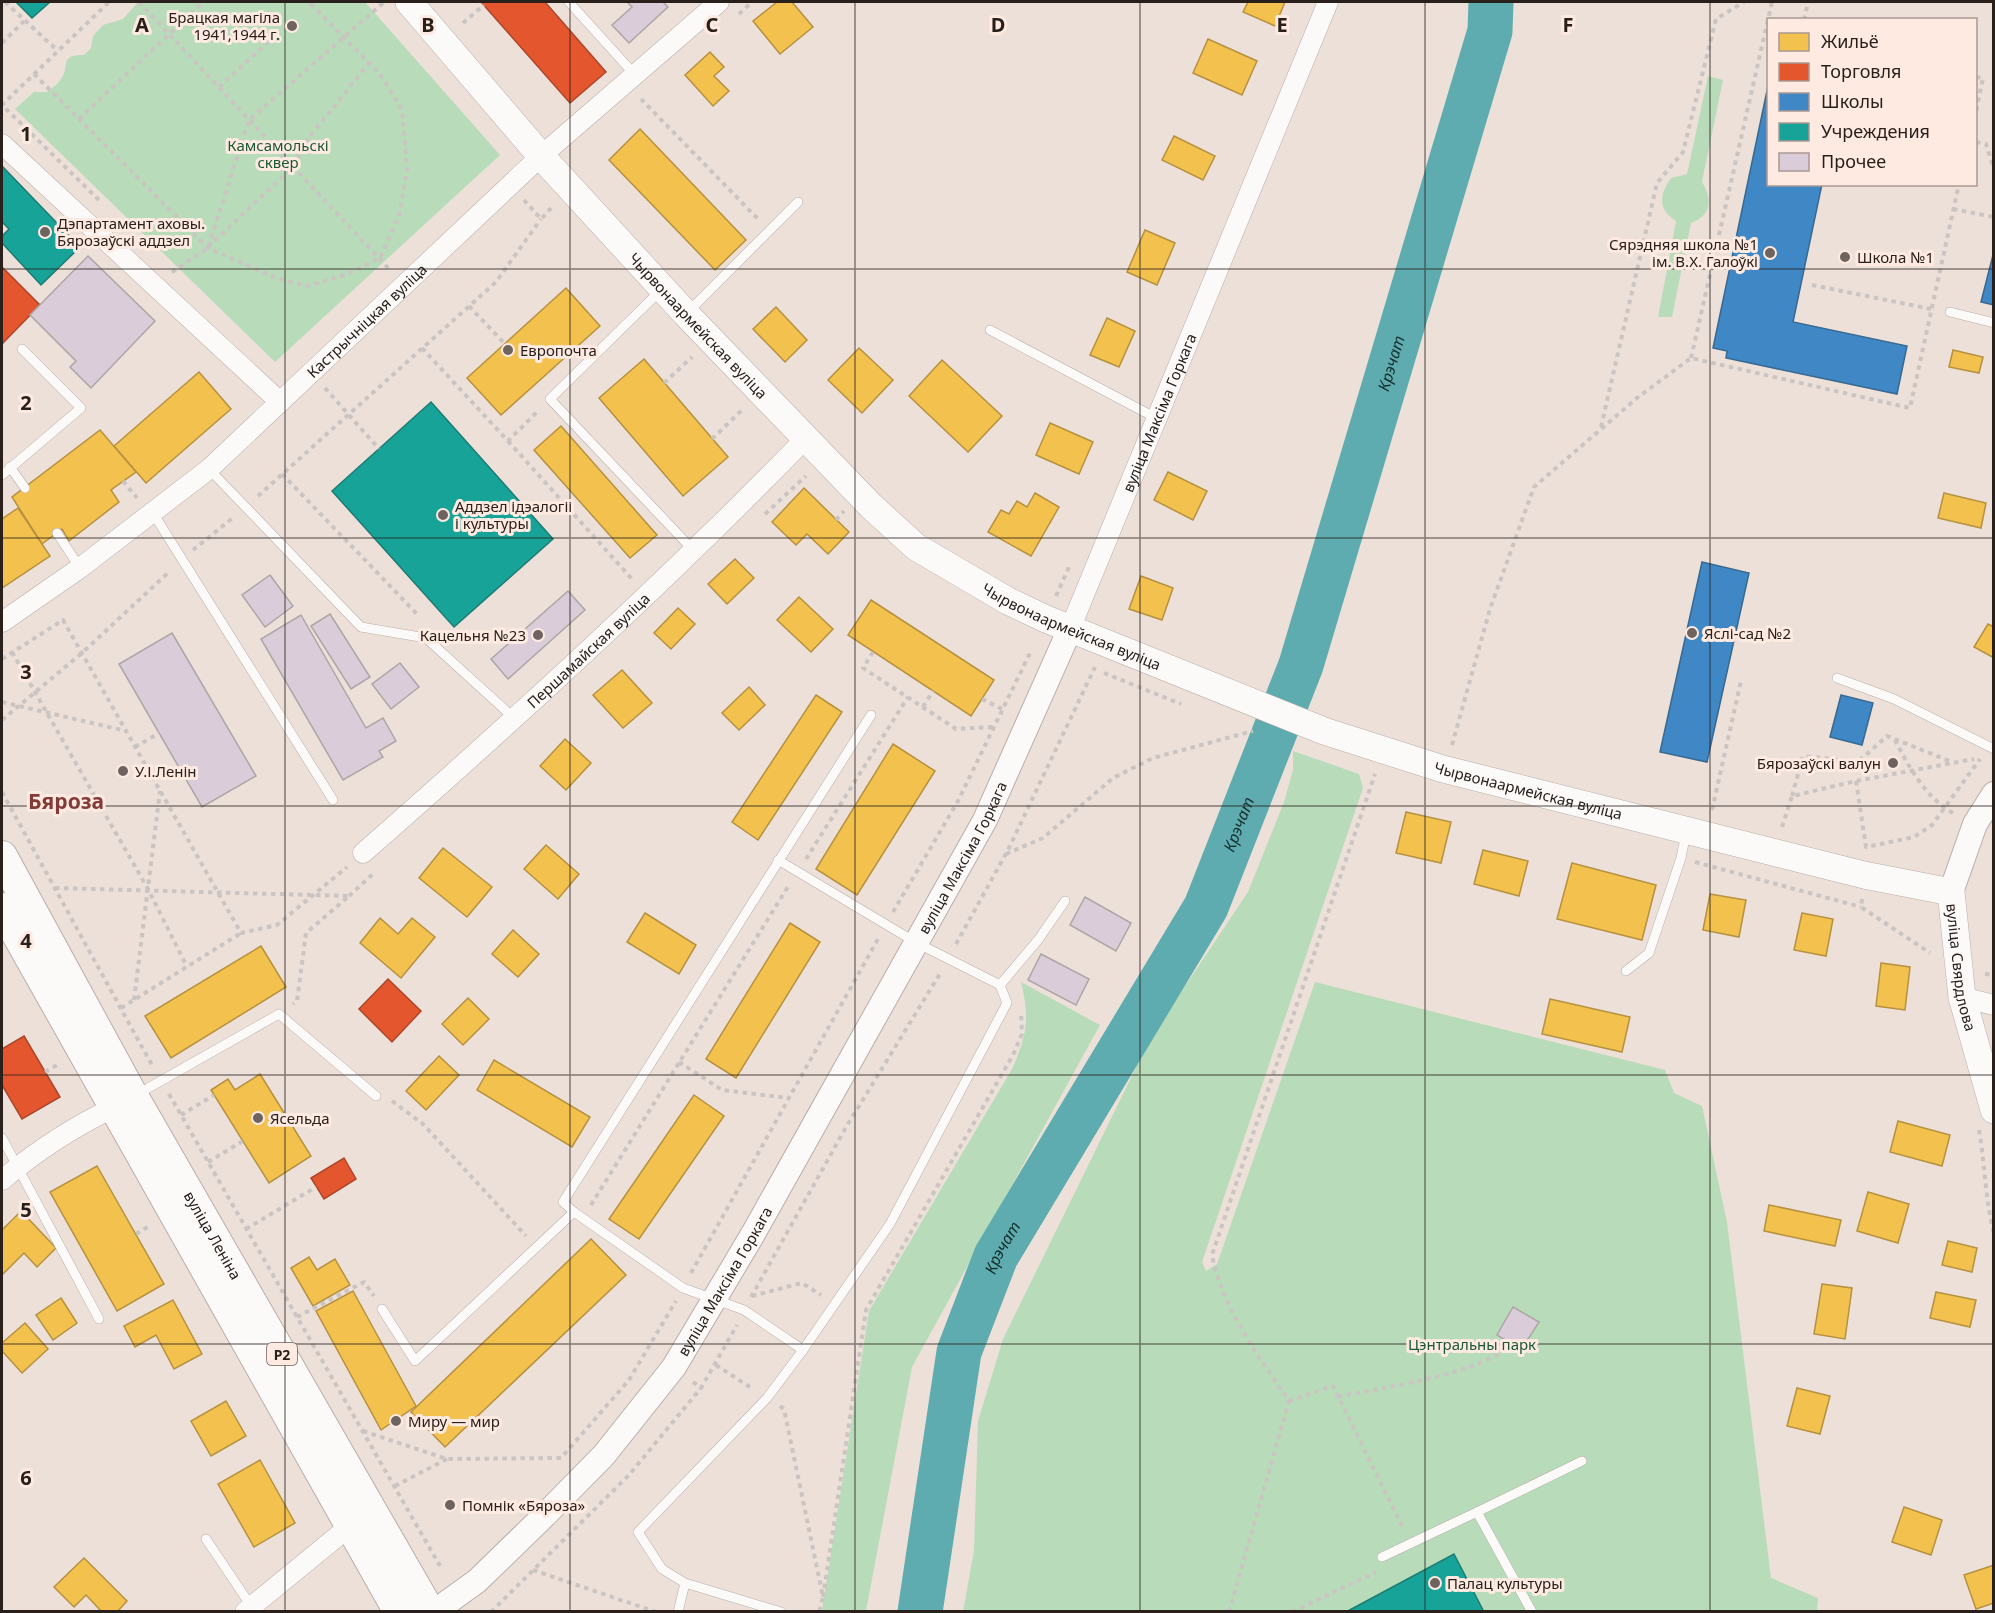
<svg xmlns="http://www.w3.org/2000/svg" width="1995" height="1613" viewBox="0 0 1995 1613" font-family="'Noto Sans',sans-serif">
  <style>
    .green { fill: #b8dcba }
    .homes { fill: #f2c14e; stroke: #b6913f; stroke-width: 1.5 }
    .shops { fill: #e4572e; stroke: #ac4629; stroke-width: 1.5 }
    .schools { fill: #3f88c5; stroke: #386992; stroke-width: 1.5 }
    .public { fill: #17a398; stroke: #1c7c73; stroke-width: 1.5 }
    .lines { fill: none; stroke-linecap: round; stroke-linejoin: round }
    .river { stroke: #5eacaf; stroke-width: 45 }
    .building { fill: #daccd8; stroke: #ada6a6; stroke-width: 1.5 }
    .service-casing { stroke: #b8ada9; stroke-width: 10 }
    .minor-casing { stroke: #b8ada9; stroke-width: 21 }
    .tertiary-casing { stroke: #b8ada9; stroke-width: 26 }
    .secondary-casing { stroke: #b8ada9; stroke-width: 28 }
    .primary-casing { stroke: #b8ada9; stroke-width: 32 }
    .path { stroke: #cac4c2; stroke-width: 4; stroke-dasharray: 4.5 4.5; stroke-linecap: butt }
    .service { stroke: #fcfaf9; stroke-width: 9 }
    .minor { stroke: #fcfaf9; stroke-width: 20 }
    .tertiary { stroke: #fcfaf9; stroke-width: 24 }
    .secondary { stroke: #fcfaf9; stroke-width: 27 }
    .primary { stroke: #fcfaf9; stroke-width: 30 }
    .grid { fill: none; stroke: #29201c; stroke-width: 1.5; stroke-opacity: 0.55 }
    .poi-dot { fill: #6e635e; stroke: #ffeae2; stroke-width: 2 }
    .labels { text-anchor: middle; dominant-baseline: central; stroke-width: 6; stroke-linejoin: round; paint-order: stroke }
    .shield { fill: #ffeae2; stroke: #695d57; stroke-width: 1.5 }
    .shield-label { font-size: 14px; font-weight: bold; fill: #29201c }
    .poi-label { font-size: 15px; fill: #29201c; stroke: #ffeae2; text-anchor: start }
    .park-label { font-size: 15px; fill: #1a5831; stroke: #ffeae2 }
    .street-label { font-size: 15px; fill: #29201c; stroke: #ffeae2 }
    .water-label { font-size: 16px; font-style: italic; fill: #162e2f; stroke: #ffeae2 }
    .district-label { font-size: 21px; font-weight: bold; fill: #833b38; stroke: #ffeae2 }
    .grid-label { font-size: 20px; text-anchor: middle; font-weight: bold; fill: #29201c; stroke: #ffeae2; stroke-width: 6; stroke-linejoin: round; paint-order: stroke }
  </style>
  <rect width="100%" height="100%" fill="#ede0d9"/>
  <g class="green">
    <path d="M138,2H365L500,155L275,362L15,109L34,92H47C51,89 58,84 61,79C71,65 58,55 84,55L91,48L93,36L103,25L123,19Z"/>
    <path d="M1708,76L1723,80L1702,182C1713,199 1711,216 1691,223L1672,317H1658L1676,221C1658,210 1659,195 1671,178L1687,174Z"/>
    <path d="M1293,751L1359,774L1363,788L1202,1262L1206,1271L1217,1264L1315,982L1665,1070L1674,1093L1702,1106L1727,1222L1771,1578L1818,1598L1817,1611L963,1612L974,1550L978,1421L1003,1339L1151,1037L1248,892L1284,802L1293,770Z"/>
    <path d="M1021,982L1100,1025L912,1367L866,1611H822L869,1311L1012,1069C1027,1035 1030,1019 1021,982Z"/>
  </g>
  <g class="homes">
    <path d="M777,2H792L813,27L780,54L753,21Z"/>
    <path d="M1248,2H1285L1275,26L1243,12Z"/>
    <path d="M1208,39L1257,61L1242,95L1193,73Z"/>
    <path d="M710,52L724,67L714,76L729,91L713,106L685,75Z"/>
    <path d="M640,129L746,240L715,270L609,160Z"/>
    <path d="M1174,136L1215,156L1203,180L1162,160Z"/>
    <path d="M1145,230L1175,243L1157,285L1127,272Z"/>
    <path d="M566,288L600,326L501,415L467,378Z"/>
    <path d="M776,307L807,340L785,362L753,329Z"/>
    <path d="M1107,318L1135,331L1119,367L1090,355Z"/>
    <path d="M859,348L893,380L862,413L828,380Z"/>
    <path d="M1953,350L1983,357L1979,373L1949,367Z"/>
    <path d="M644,359L728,457L683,496L599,398Z"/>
    <path d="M942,360L1002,416L968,452L909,396Z"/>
    <path d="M199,372L231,409L146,483L114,446Z"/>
    <path d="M1050,423L1093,442L1079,474L1036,455Z"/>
    <path d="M561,426L657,535L630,558L534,450Z"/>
    <path d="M100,430L136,472L111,490L119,502L69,541L62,529L42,544L12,497Z"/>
    <path d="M1168,472L1207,491L1193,520L1154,500Z"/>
    <path d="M804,488L849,532L828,554L807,534L796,545L772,522Z"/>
    <path d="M1035,493L1059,507L1031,556L988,532L1001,510L1009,514L1017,501L1027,507Z"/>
    <path d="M1944,493L1986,503L1981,528L1938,518Z"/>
    <path d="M18,508L50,556L2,588V519Z"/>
    <path d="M735,559L754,578L727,604L708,584Z"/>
    <path d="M1141,576L1173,588L1162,620L1129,609Z"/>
    <path d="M799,597L833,629L811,652L777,620Z"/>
    <path d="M871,600L994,680L971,716L848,635Z"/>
    <path d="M678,608L695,624L671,649L654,633Z"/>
    <path d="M1988,624L1994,627V658L1974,647Z"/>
    <path d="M622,670L652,703L623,728L593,695Z"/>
    <path d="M749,687L765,705L739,730L722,713Z"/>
    <path d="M816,695L842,712L758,840L732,822Z"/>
    <path d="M565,739L591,763L566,790L540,766Z"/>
    <path d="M893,744L935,771L857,895L816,869Z"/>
    <path d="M1406,812L1451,822L1441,863L1396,853Z"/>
    <path d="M546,845L579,874L558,899L524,869Z"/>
    <path d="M443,848L492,887L467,917L419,878Z"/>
    <path d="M1483,850L1528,861L1519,896L1474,884Z"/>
    <path d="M1572,863L1656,885L1642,940L1557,919Z"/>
    <path d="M1710,894L1746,900L1739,937L1703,930Z"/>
    <path d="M645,913L696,945L679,974L627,942Z"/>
    <path d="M1802,913L1833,919L1826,956L1794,950Z"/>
    <path d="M380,918L398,934L412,918L435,937L401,978L360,943Z"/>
    <path d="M790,923L820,942L736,1078L706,1059Z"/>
    <path d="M513,930L539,954L518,977L492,954Z"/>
    <path d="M261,946L286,987L171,1058L145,1016Z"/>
    <path d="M1881,963L1910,967L1905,1010L1876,1006Z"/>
    <path d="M468,998L489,1019L463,1045L442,1024Z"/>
    <path d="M1550,999L1630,1017L1622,1052L1542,1034Z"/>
    <path d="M439,1056L459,1075L426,1110L406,1091Z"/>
    <path d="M494,1060L590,1117L572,1147L477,1090Z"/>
    <path d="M260,1074L311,1156L269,1183L211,1090L228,1079L235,1090Z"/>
    <path d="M694,1095L724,1116L639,1239L609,1219Z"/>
    <path d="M1898,1121L1950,1135L1942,1166L1890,1152Z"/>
    <path d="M97,1166L164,1284L117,1311L50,1192Z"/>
    <path d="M1868,1192L1909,1204L1898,1243L1857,1231Z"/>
    <path d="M1769,1205L1841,1220L1835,1246L1764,1231Z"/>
    <path d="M21,1211L56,1248L37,1267L24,1253L2,1275V1230Z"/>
    <path d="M591,1239L626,1275L445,1447L411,1412Z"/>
    <path d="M1948,1241L1977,1248L1972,1272L1942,1265Z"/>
    <path d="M309,1257L317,1270L335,1259L350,1285L313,1306L291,1268Z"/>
    <path d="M1822,1284L1852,1288L1845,1339L1814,1334Z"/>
    <path d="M353,1291L416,1406L381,1430L316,1311Z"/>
    <path d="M1936,1292L1976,1300L1970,1327L1930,1318Z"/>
    <path d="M61,1298L77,1323L53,1340L36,1315Z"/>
    <path d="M173,1300L202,1354L174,1369L156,1335L135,1347L124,1326Z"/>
    <path d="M25,1323L48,1349L22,1373L2,1351V1343Z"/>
    <path d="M1797,1388L1830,1396L1820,1434L1787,1426Z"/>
    <path d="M226,1401L246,1436L211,1456L191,1421Z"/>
    <path d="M260,1460L295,1523L254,1547L218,1484Z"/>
    <path d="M1904,1507L1942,1520L1931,1555L1892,1542Z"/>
    <path d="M84,1558L127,1601L117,1612H102L86,1595L74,1607L54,1587Z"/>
    <path d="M1994,1565V1603L1976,1609L1964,1575Z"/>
  </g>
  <g class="shops">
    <path d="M481,2H545L606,72L570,103Z"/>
    <path d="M2,267L40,305L3,343L2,341Z"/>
    <path d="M388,979L421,1011L392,1042L359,1009Z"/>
    <path d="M24,1036L60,1097L22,1119L2,1085V1049Z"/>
    <path d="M344,1158L356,1179L324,1199L311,1178Z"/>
  </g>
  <g class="schools">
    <path d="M1768,86V184H1822L1793,322L1907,346L1897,394L1726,358L1727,351L1713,348Z"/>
    <path d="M1994,251V305L1981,302Z"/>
    <path d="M1702,562L1749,573L1707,762L1660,752Z"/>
    <path d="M1841,695L1873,703L1862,745L1830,737Z"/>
  </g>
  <g class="public">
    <path d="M16,2H50L32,18Z"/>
    <path d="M2,166L80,247L41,285L2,243V236L9,229L2,222Z"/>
    <path d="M431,402L553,539L454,627L332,491Z"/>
    <path d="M1454,1554L1484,1612H1346Z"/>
  </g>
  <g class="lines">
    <path class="river" id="s1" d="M920,1612L959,1352L996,1256L1206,907L1301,665L1490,31L1491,2"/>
  </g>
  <g class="building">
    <path d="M627,2H663L668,7L629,43L612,25L632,7Z"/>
    <path d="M88,256L155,321L91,388L70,367L76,361L30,315Z"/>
    <path d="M270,575L293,606L265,627L242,595Z"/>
    <path d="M568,591L585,610L508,679L491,659Z"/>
    <path d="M330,614L370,677L351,689L311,626Z"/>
    <path d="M301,615L366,728L383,718L396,741L379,751L383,757L343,780L261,639Z"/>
    <path d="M172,633L256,776L202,807L119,664Z"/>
    <path d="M400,663L419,687L391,709L372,684Z"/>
    <path d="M1085,897L1131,923L1116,951L1070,925Z"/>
    <path d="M1041,954L1089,979L1076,1005L1028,980Z"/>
    <path d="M1513,1307L1539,1322L1521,1350L1497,1335Z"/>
  </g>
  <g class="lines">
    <defs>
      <g id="service">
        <path d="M569,2L635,75"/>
        <path d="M660,291L550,399L694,551"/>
        <path d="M688,312L798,202"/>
        <path d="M1950,312L1994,323"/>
        <path d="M990,330L1156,418"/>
        <path d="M10,467L25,488"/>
        <path d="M209,469L361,627L426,638L515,719"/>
        <path d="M2,475L81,408L22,349"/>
        <path d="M153,513L333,800"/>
        <path d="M57,533L80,568"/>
        <path d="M1837,678L1894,699L1994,749"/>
        <path d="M778,860L917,943L1000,985L1007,1003L890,1224L803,1350"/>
        <path d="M1626,971L1649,953L1681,858L1686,833"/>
        <path d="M1000,985L1038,940L1065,901"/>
        <path d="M136,1095L279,1014L376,1096"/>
        <path d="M2,1138L99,1319"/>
        <path d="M574,1212L683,1288L744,1310L803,1350L767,1398L638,1532L662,1569L685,1583L781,1612"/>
        <path d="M382,1309L415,1361L574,1212L563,1202L871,715"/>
        <path d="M1477,1512L1582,1461"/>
        <path d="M206,1539L251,1606"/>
        <path d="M1382,1557L1477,1512L1532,1612"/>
        <path d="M678,1612L685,1583"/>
      </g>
      <g id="minor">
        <path d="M2,144L280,402"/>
        <path id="s2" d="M2,622L80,568L209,469L541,156L719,2"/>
        <path id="s3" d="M1070,629L1328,2"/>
        <path id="s4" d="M363,853C515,720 664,584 805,439"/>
        <path d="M1962,997L1994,1005"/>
        <path d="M2,1180C35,1152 75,1126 115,1107"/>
        <path d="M245,1612L350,1526"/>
      </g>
      <g id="tertiary">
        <path d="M1951,892L1975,824L1994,794"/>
        <path id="s5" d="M434,1612L477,1581L545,1515L604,1455L674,1367L753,1234L985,820L1070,629"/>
      </g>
      <g id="secondary">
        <path id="s6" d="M409,2L541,156L686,314L871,506L916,547L1008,601L1046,619L1324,731L1443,769L1864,875L1951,892L1962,997L1994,1110"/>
      </g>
      <g id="primary">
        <path id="s7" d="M2,856L133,1096L430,1612"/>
        <path d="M2,908L399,1612"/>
      </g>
    </defs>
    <use href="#service" class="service-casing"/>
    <use href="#minor" class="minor-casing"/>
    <use href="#tertiary" class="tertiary-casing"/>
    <use href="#secondary" class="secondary-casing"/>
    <use href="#primary" class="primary-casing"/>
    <g class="path">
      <path d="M5,2L58,51"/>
      <path d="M139,2L390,270"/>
      <path d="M739,14L752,2"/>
      <path d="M1804,20L1808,2"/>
      <path d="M463,23L484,5"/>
      <path d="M2,43L24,21"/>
      <path d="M34,74L208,248L276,278L308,286L347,274L380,258L399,216L407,170L402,110L380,74L309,2"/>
      <path d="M1976,77L1983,78L1976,112"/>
      <path d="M219,87L275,36"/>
      <path d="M641,99L758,219"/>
      <path d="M79,119L203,2"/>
      <path d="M1976,142L1986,144L1994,170"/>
      <path d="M99,200L2,105L109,2"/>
      <path d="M524,200L541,219L554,205"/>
      <path d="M1953,209L1994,217"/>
      <path d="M208,247L293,167L306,141L369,63"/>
      <path d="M172,272L208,248L249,120L383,3"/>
      <path d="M1812,285L1931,309"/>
      <path d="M469,306L504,343"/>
      <path d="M422,348L508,441L539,410"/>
      <path d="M1691,358L1772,2"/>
      <path d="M664,383L692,357"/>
      <path d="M325,388L379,449"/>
      <path d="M1601,427L1657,183L1683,152L1716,19L1744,2"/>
      <path d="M712,439L743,409"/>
      <path d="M508,441L632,579"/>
      <path d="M282,474L419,616"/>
      <path d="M123,481L137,498"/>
      <path d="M258,496L496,282L541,219"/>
      <path d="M765,514L806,476"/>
      <path d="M836,520L844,511"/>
      <path d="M193,550L234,517"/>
      <path d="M1056,596L1069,567"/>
      <path d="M12,652L148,889L187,967"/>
      <path d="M873,652L863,668L956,729L993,727"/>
      <path d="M2,659L63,620L241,933L277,925L347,867"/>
      <path d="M1104,673L1181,704"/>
      <path d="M982,699L1002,709"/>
      <path d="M2,702L126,731"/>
      <path d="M923,707L933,691"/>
      <path d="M2,720L82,653L170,571"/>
      <path d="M1895,740C1909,767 1927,800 1955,814"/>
      <path d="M1452,745L1490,609L1534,487L1637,398L1691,358L1910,408L1959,184"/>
      <path d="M135,747L159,733"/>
      <path d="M1856,781L1866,847L1914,837L1932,825L1980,759"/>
      <path d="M2,792L153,1067"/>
      <path d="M1792,796L1803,756L1858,762L1887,736L1952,762"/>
      <path d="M1712,810L1741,681"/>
      <path d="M1782,827L1792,796L1856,781L1974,759"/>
      <path d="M1006,854L1043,838L1113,778L1153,758L1253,731"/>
      <path d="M806,859L908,697"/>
      <path d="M1695,862L1861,907"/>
      <path d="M55,888L349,896L306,933L297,1001L293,1004"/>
      <path d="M349,896L373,874"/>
      <path d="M1862,899L1861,907L1930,953"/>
      <path d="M893,912L958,801L1031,651"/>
      <path d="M956,944L1008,850L1095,667"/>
      <path d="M1985,974L1994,975"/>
      <path d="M134,1000L160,791"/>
      <path d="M121,1008L241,933"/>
      <path d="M679,1062L722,1090L788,1098"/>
      <path d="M45,1072L59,1064"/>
      <path d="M169,1094L440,1566"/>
      <path d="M392,1101L423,1124L526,1236"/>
      <path d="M181,1115L214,1095"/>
      <path d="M1979,1130C1985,1164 1985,1199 1994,1233"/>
      <path d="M208,1162L243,1141"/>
      <path d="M591,1205L789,885"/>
      <path d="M246,1229L316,1187"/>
      <path d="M136,1234L151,1225"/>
      <path d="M691,1273L878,939"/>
      <path d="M752,1296L802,1283L821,1295"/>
      <path d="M751,1297L845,1129L941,972"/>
      <path d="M297,1317L364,1282L374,1296"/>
      <path d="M716,1365L753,1389"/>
      <path d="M693,1382L701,1388L737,1325"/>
      <path d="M1338,1397C1379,1388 1485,1374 1512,1343"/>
      <path d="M1289,1401L1333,1386L1404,1530"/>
      <path d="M780,1406L784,1409L823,1597L819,1612"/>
      <path d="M363,1431L447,1459L561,1458L629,1380L676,1301"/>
      <path d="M395,1486L447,1459"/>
      <path d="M533,1570L656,1612"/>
      <path d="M823,1597L866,1310L1013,1055L1022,1034L1021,1012"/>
      <path d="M491,1612L629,1475L701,1388"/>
      <path d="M1229,1612L1289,1401C1259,1357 1222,1308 1212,1255L1375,774"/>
      <path d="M1292,1612L1376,1572"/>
    </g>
    <use href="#service" class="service"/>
    <use href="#minor" class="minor"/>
    <use href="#tertiary" class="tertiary"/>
    <use href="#secondary" class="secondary"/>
    <use href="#primary" class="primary"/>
  </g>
  <path class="grid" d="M285,2V1612M570,2V1612M855,2V1612M1140,2V1612M1425,2V1612M1710,2V1612M2,269H1994M2,538H1994M2,806H1994M2,1075H1994M2,1344H1994"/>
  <g class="poi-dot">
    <circle cx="292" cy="26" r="6"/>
    <circle cx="45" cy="232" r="6"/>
    <circle cx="1770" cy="253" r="6"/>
    <circle cx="1845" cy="257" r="6"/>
    <circle cx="508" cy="350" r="6"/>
    <circle cx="443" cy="515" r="6"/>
    <circle cx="1692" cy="633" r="6"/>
    <circle cx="538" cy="635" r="6"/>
    <circle cx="1893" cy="763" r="6"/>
    <circle cx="123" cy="771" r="6"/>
    <circle cx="258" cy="1118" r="6"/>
    <circle cx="396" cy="1421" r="6"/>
    <circle cx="450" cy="1505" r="6"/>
    <circle cx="1435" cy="1583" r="6"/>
  </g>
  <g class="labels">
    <rect class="shield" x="267" y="1343" width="30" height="22" rx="4.5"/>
    <g class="shield-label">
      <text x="282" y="1354">Р2</text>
    </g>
    <g class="poi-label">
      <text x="280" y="17" text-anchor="end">Брацкая магіла<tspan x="280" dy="17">1941,1944 г.</tspan></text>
      <text x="57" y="223">Дэпартамент аховы.<tspan x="57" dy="17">Бярозаўскі аддзел</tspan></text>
      <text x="1758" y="244" text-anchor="end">Сярэдняя школа №1<tspan x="1758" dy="17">ім. В.Х. Галоўкі</tspan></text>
      <text x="1857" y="257">Школа №1</text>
      <text x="520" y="350">Европочта</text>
      <text x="455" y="506">Аддзел ідэалогіі<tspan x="455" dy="17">і культуры</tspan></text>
      <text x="1704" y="633">Яслі-сад №2</text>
      <text x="526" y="635" text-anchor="end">Кацельня №23</text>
      <text x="1881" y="763" text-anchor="end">Бярозаўскі валун</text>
      <text x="135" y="771">У.І.Ленін</text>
      <text x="270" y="1118">Ясельда</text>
      <text x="408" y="1421">Миру — мир</text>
      <text x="462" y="1505">Помнік «Бяроза»</text>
      <text x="1447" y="1583">Палац культуры</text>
    </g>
    <g class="park-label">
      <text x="278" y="145">Камсамольскі<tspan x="278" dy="17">сквер</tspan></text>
      <text x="1472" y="1344">Цэнтральны парк</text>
    </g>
    <g class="street-label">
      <text stroke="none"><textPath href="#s2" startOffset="474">Кастрычніцкая вуліца</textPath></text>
      <text stroke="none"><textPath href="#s6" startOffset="434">Чырвонаармейская вуліца</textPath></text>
      <text stroke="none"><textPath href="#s3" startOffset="234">вуліца Максіма Горкага</textPath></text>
      <text stroke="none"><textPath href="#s6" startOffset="920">Чырвонаармейская вуліца</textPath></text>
      <text stroke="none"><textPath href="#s4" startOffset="303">Першамайская вуліца</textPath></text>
      <text stroke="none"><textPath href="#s6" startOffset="1406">Чырвонаармейская вуліца</textPath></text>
      <text stroke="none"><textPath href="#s5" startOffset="930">вуліца Максіма Горкага</textPath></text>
      <text stroke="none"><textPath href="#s6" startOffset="1917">вуліца Свярдлова</textPath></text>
      <text stroke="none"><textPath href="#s7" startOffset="434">вуліца Леніна</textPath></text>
      <text stroke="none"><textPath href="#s5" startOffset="444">вуліца Максіма Горкага</textPath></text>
    </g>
    <g class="water-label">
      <text stroke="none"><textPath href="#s1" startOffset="1348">Крэчат</textPath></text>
      <text stroke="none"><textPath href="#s1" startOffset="862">Крэчат</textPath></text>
      <text stroke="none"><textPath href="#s1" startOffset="376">Крэчат</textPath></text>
    </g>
    <g class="district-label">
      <text x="66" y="801">Бяроза</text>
    </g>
  </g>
  <g class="grid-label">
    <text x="142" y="32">A</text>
    <text x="428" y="32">B</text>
    <text x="712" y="32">C</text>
    <text x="998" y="32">D</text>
    <text x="1282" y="32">E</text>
    <text x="1568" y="32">F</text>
    <text x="26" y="141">1</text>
    <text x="26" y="410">2</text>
    <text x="26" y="679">3</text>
    <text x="26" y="948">4</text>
    <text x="26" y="1217">5</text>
    <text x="26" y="1485">6</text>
  </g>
  <rect width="1995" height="1613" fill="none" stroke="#29201c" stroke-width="6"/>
  <rect x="1767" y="18" width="210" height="168" fill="#ffeae2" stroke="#a99993" stroke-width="1.5"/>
  <rect x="1779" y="33" width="30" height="18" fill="#f2c14e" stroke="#a99993" stroke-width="1.5"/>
  <text x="1821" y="48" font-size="18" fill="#29201c">Жильё</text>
  <rect x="1779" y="63" width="30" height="18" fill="#e4572e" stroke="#a99993" stroke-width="1.5"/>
  <text x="1821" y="78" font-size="18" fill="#29201c">Торговля</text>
  <rect x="1779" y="93" width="30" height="18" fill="#3f88c5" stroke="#a99993" stroke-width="1.5"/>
  <text x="1821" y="108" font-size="18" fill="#29201c">Школы</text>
  <rect x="1779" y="123" width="30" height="18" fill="#17a398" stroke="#a99993" stroke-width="1.5"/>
  <text x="1821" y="138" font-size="18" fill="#29201c">Учреждения</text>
  <rect x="1779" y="153" width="30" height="18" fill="#daccd8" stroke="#a99993" stroke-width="1.5"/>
  <text x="1821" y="168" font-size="18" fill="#29201c">Прочее</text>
</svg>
